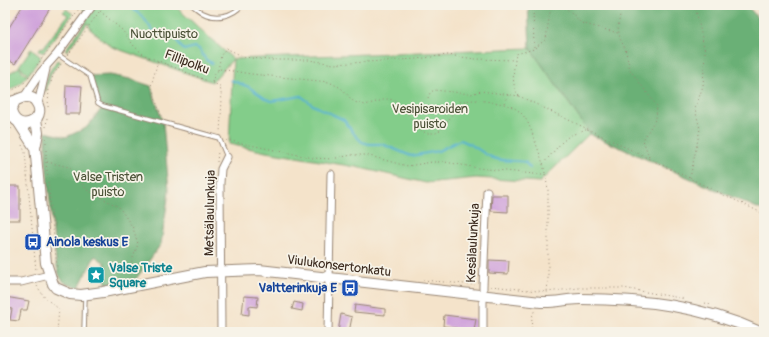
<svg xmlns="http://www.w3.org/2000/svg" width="769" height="337" viewBox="0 0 769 337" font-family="Pangolin,sans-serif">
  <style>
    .green { fill: #83cd8a; stroke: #5f7c54 }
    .forest { fill: #6ab076; stroke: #526d4a }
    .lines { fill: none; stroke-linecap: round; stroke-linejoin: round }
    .stream { stroke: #56b2d4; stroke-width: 2 }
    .building { fill: #cd9eda }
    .lane-casing { stroke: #988674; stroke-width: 5.5 }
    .street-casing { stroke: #988674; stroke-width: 9 }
    .secondary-casing { stroke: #988674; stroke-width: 12 }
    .path { stroke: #988674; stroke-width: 1; stroke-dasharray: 1 3; stroke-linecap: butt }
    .lane { stroke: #fff; stroke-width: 3.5 }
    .street { stroke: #fff; stroke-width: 7 }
    .secondary { stroke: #fff; stroke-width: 10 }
    .labels { text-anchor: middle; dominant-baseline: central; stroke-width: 3.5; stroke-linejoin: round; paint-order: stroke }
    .park-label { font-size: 13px; fill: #4d5339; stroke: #f7f3e8 }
    .street-label { font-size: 13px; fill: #3b2a1e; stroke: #f7f3e8 }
    .transit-label { font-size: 13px; font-weight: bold; fill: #164399; stroke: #f7f3e8; text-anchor: start }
    .culture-label { font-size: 13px; font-weight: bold; fill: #0d838f; stroke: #f7f3e8; text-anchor: start }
  </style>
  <rect width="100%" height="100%" fill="#f7f3e8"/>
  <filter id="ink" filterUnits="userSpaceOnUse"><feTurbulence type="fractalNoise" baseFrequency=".025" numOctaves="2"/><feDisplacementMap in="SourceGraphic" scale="8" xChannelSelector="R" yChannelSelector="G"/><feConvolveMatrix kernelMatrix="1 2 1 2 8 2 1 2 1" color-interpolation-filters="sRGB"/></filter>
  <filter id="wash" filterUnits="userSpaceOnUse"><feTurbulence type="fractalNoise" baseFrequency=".012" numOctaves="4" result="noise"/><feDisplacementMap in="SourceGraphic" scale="16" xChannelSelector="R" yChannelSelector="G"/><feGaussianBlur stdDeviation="0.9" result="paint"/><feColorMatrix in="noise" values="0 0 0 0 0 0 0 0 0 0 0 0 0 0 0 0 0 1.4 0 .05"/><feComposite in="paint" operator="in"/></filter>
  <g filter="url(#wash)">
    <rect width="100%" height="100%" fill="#f4e3ca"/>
    <g class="green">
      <path d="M82,5H174L233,59L530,48L587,129L589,134L540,182L476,178L426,183L356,167L266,152L229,144L233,59L212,82L112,47L91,30L88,23L67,51L65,50L87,20Z"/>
      <path d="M66,9L73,14L43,53L39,50L41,47L43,48L68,15L63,12Z"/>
      <path d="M31,49L41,57C31,71 22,86 5,92V76L19,67L25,75L27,73L19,66Z"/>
      <path d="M57,60L60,62L51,73L46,91L44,90L49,72Z"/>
    </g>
    <g class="forest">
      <path d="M528,5H747L764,26V211L589,134L587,129L530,48Z"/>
      <path d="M110,75L130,79L151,86L163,123L169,191L161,244L136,279L106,284L105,263L95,256L79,287C60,284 60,279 56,262L46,162V132L66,137L86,128L103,107L98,103L90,76Z"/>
    </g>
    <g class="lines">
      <g class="stream">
        <path d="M128,5L143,17L155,34C162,37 169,34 175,36L180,46L184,50L195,47L199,49L206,60L212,63"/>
        <path d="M231,80L249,87L266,99L272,101L301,96L313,105L344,120L355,135L362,142L369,144H382L411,156L438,151L460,140C472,143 480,152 491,157C501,162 514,160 525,162L530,168"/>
      </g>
    </g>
    <g id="blocks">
      <g class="building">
        <path d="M23,5H52L15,64L5,58V34Z"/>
        <path d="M66,85L82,86L80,114H65Z"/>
        <rect x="5" y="186" width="15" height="34"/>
        <path d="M492,195H508V212L491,211Z"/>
        <path d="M489,260L509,261L508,274L489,273Z"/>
        <path d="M244,296L258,297L257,307L249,306V315L242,314Z"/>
        <path d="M5,297L29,301L27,310H21L19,321L10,320L12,309L5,308Z"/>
        <path d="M294,302L303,304L302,311L292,309Z"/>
        <path d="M355,305L385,309V315L354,312Z"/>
        <path d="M341,314L352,317L349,332H338Z"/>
        <path d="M444,315L476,319L474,331L443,326Z"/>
      </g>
    </g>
  </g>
  <g filter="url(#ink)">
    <use href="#blocks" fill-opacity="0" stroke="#988674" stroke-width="1"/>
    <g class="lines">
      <defs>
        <g id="lane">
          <path d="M192,5C196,8 199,11 203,13C216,20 233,16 242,5"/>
          <path d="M57,54L90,76L98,103L103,106L219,138L227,157"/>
          <path d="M84,332L85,296"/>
        </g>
        <g id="street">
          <path d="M24,97L41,72L57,54L93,5"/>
          <path d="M38,104L46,69"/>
          <path d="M5,282H21L49,275"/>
          <path d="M221,332L220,183L221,169L227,157"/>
          <path d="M328,332L331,174"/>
          <path d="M483,332V286L487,191"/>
        </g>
        <g id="secondary">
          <path d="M5,103C8,103 11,102 14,101C18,100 21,97 26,97C30,97 34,98 36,102C50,121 15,135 11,110L15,101"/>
          <path d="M36,119L38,133L35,148L36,156L46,263L53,284L56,288L70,294L81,295L103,292L205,272L259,270L541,302C554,303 567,299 580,299C644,299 702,306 760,332"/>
          <path d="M19,123L35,148"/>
        </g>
      </defs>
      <use href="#lane" class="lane-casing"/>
      <use href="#street" class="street-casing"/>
      <use href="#secondary" class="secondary-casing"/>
      <g class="path">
        <path d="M561,5L571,12L581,23L618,33"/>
        <path d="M625,5L620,15L618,27L620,39L625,48L630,70L657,106L656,118L643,140L650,160"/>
        <path d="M100,11L122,30L134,46L144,55L220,86L222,100L220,132"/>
        <path d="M535,48L546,39L551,5"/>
        <path d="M68,55L104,5"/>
        <path d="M158,61L151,86L161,116"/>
        <path d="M37,65L82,5"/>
        <path d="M218,70L221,55L226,48L244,57L267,60H309L334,64L416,59L448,55L475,59L515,60"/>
        <path d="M51,82L53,75L61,64"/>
        <path d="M212,82L215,73L220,69L251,74L329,82L341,88L354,102L365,105L387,99L395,100L401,105L419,129L426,133H436L444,127L460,102C471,99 480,100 491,102C520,105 526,114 535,141C539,152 543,162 545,173"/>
        <path d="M7,94L24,83L32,72"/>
        <path d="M519,96C510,84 514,68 516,54L534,49L533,5"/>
        <path d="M428,98L430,93L434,90L471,94L481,91L519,96L764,214"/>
        <path d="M504,103L508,95"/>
        <path d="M48,107L49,88"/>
        <path d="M5,123L12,129"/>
        <path d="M46,127L47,118"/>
        <path d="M46,138V162L57,267"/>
        <path d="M226,140L313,158L331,159L352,155H366L399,164L408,166L432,162H445L478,168L534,174H545L548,189V281L547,292"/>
        <path d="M22,145L25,152L36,271"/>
        <path d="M47,162L69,167L87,190L119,207L133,228L138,244L129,269L131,277"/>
        <path d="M217,162L218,151"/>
        <path d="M543,164L561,143L569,136L586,129"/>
        <path d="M690,178L700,129L695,109L703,86L705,52L695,5"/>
        <path d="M423,280L475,285"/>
        <path d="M37,286L45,298L59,309L57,332"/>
        <path d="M491,286L547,292L578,288H623L686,299"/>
        <path d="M705,303L711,305"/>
        <path d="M531,332L532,317L535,309"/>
      </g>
      <use href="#lane" class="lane"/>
      <use href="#street" class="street"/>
      <use href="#secondary" class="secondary"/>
    </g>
  </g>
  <defs>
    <symbol id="bus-square" viewBox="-11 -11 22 22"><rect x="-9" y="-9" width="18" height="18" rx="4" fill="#1a4fb4" stroke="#f7f3e8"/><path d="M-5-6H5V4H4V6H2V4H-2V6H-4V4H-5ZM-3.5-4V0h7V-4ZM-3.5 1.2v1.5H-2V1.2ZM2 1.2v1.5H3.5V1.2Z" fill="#fff"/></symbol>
    <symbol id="sight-square" viewBox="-11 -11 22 22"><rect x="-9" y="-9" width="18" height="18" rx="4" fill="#0f9aa8" stroke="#f7f3e8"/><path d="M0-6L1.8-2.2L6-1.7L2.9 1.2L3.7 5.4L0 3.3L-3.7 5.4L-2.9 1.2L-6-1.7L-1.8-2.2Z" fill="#fff"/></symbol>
  </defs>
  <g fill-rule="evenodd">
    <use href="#bus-square" x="23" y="232" width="20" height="20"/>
    <use href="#sight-square" x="86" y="265" width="20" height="20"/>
    <use href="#bus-square" x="340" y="278" width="20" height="20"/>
  </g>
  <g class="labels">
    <g class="park-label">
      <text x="164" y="34">Nuottipuisto</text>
      <text x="430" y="109">Vesipisaroiden<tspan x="430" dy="15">puisto</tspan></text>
      <text x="108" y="177">Valse Tristen<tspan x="108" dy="15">puisto</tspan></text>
    </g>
    <g class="street-label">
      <text transform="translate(187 62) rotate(21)">Fillipolku</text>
      <text transform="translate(210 213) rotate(-89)">Metsälaulunkuja</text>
      <text transform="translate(473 243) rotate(-87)">Kesälaulunkuja</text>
      <text transform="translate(339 266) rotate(7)">Viulukonsertonkatu</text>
    </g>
    <g class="transit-label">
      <text x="46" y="242">Ainola keskus E</text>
      <text x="337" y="288" text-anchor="end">Valtterinkuja E</text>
    </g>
    <g class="culture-label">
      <text x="109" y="268">Valse Triste<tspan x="109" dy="15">Square</tspan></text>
    </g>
  </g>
  <rect width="769" height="337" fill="none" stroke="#f7f3e8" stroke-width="20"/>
</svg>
